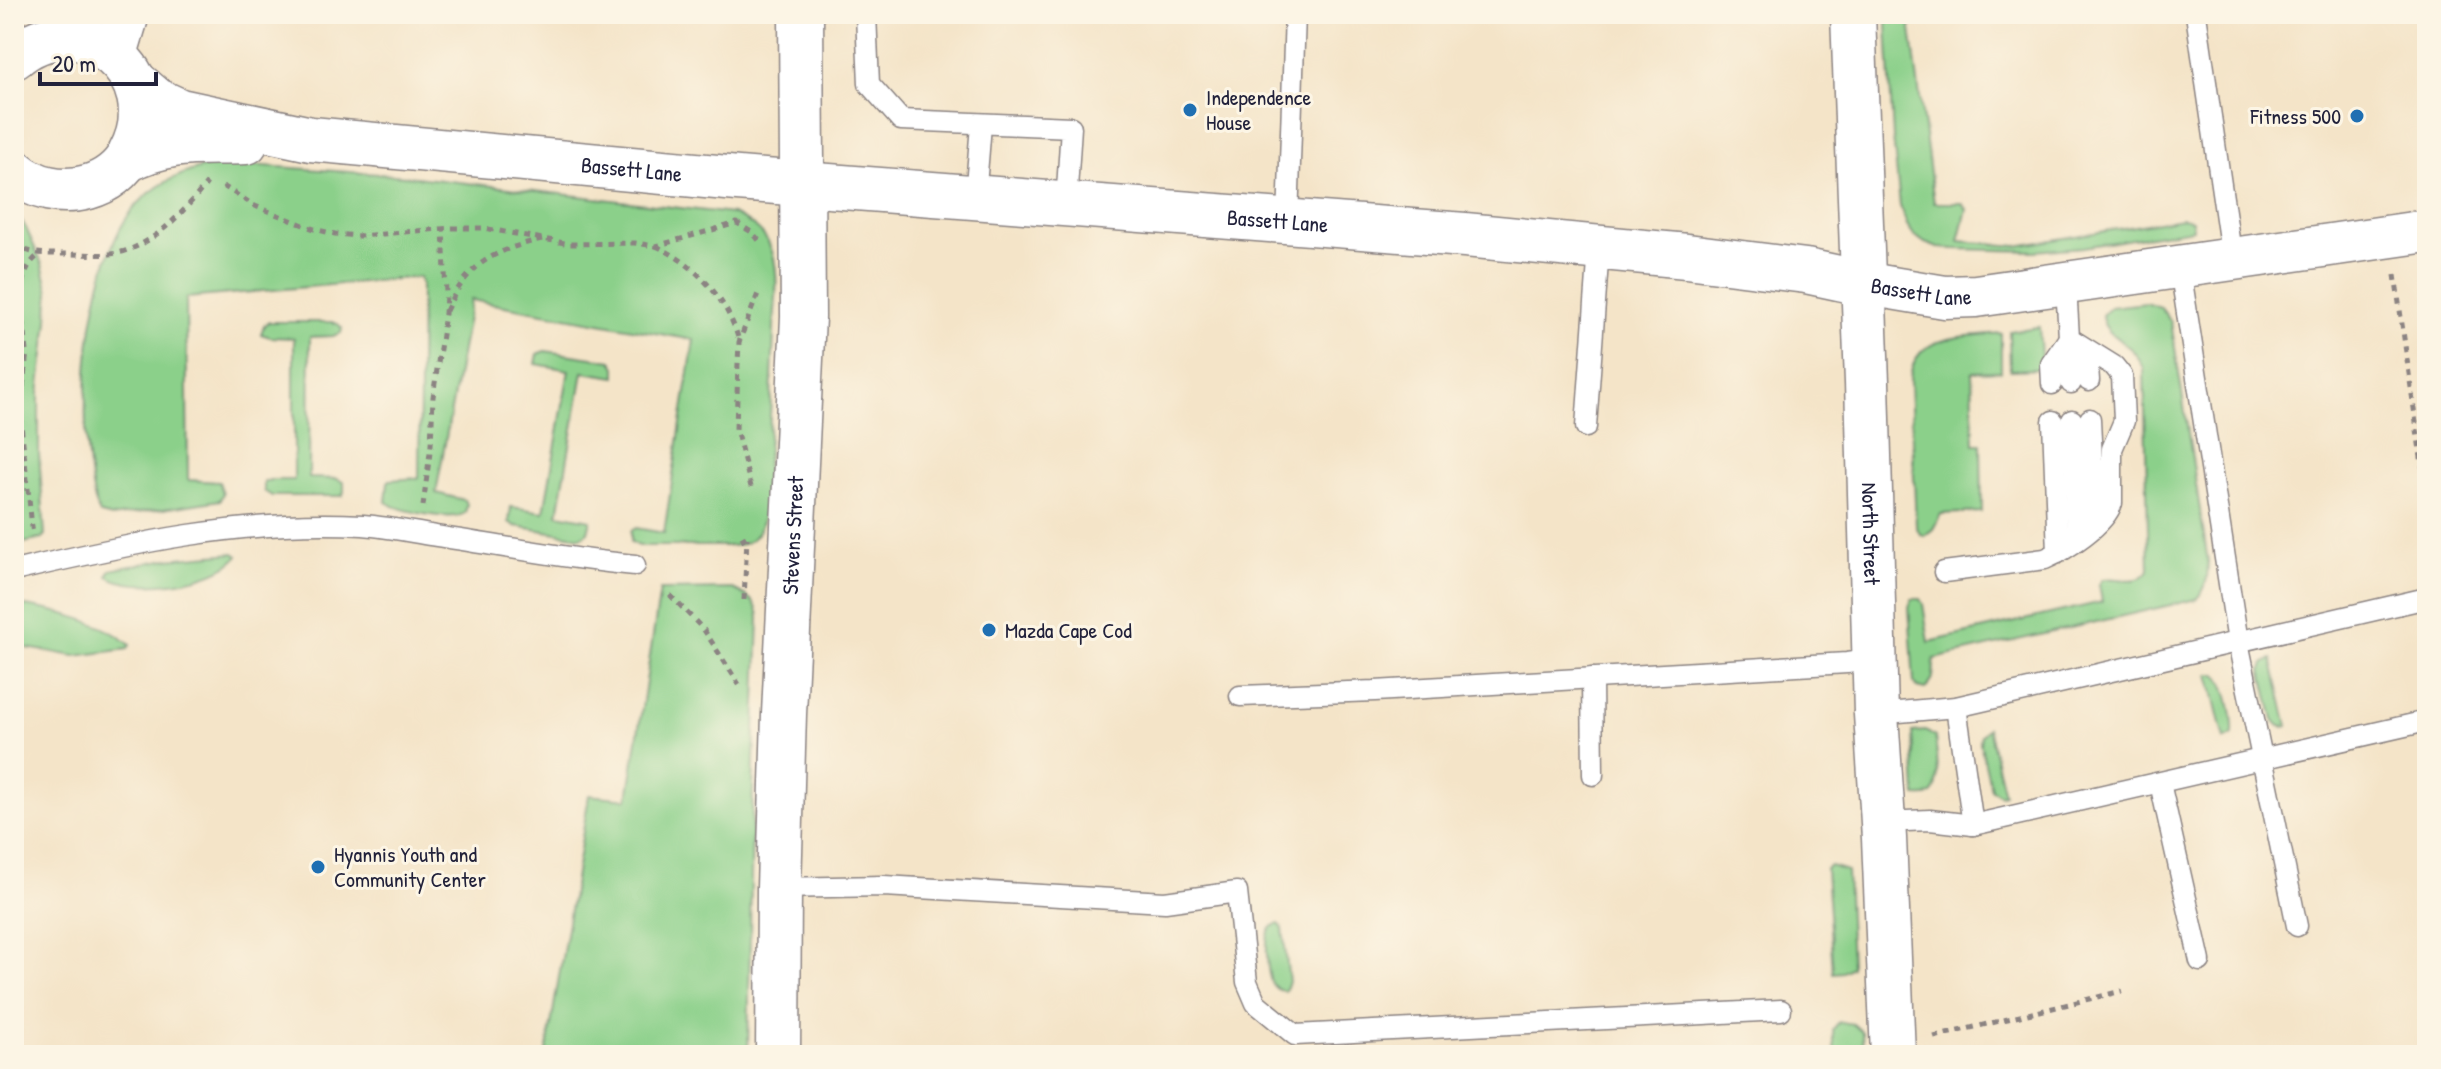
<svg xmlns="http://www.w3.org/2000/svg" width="2441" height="1069" viewBox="0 0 2441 1069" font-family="'Patrick Hand',sans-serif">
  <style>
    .green { fill: #8bd08a; stroke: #567962; stroke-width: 2 }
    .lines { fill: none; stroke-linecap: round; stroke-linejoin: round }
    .service-casing { stroke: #8b8382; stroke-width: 23 }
    .minor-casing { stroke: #8b8382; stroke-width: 45 }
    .tertiary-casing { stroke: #8b8382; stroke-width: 47 }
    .secondary-casing { stroke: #8b8382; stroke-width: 47 }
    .path { stroke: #8b8382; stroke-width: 5; stroke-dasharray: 6 6; stroke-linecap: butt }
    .service { stroke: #fff; stroke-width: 20 }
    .minor { stroke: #fff; stroke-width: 42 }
    .tertiary { stroke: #fff; stroke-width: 44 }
    .secondary { stroke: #fff; stroke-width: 44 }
    .poi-dot { fill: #1f6fb2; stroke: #fcf5e5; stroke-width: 3 }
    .labels { text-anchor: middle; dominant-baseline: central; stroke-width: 6; stroke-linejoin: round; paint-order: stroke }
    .poi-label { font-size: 22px; fill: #22223b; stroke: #fcf5e5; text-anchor: start }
    .street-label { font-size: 22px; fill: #22223b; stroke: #fcf5e5 }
  </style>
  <rect width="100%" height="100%" fill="#fcf5e5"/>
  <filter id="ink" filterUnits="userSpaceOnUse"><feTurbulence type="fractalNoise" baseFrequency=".0125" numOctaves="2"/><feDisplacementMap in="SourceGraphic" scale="16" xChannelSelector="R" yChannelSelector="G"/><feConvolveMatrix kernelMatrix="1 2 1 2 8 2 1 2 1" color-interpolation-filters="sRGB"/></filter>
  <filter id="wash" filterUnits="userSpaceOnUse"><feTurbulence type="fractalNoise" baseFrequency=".006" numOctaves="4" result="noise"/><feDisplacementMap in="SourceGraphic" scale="32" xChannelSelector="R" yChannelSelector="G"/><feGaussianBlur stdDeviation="1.8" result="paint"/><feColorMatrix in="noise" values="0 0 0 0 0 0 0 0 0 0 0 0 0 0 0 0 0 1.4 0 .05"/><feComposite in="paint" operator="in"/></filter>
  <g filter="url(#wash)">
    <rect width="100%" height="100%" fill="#f4e4c8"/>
    <g class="green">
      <path d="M1888,14H1909L1934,203H1962L1967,209L1959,241L2017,246L2182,218L2192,220L2193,229L2083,247L2034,251L1954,249L1938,248L1925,243L1914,235L1907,225L1900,206L1893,137L1887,25Z"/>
      <path d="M221,163L407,176L732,214C747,221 762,229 769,244C781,268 775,302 774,328C772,392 768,455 763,518C759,536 750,545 732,546H639L631,542V531L636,528L664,533L694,340L471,300L436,493L464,500L467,504L465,513C452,522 400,511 386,502L388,482L390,480L419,478L421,285L419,277L186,298L188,480L219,482L223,493L220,500L112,517L100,514C94,504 93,491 91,479C78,410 88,274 128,216C151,183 184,171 221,163Z"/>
      <path d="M14,209L26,228L42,264L49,292L48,321L39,394V454L45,535L42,539L14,545Z"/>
      <path d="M2146,303L2161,308L2171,322L2208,562C2207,577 2208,587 2197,599L1934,659C1933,670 1936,681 1925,689L1917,687L1914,683L1909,607L1912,599H1920L1923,604L1929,642L2102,602L2099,584L2103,579C2120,576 2138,587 2149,570L2144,369C2141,363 2138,356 2133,351C2122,340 2102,332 2102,315L2110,307Z"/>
      <path d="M269,322H332L338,324L342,328L341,333L333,336L310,337L309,478L338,479L344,483V492L342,496H272L264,491V482L270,480H294V338L270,337L261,334L264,325Z"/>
      <path d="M2039,327L2042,369L2010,370L2009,331Z"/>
      <path d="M2001,333V371L1972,372L1974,444H1981L1982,512L1941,514L1933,529L1924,536L1920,534L1916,526L1910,381C1911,333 1966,337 2001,333Z"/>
      <path d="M545,351L612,361L616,367V377L583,372L558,514L591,520L588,532L581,537L515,526L509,522L511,507L544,512L569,370L536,364L538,354Z"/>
      <path d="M234,553L238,556C218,582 135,594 108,576L110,570L167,559Z"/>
      <path d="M733,589C748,596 758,602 759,618L752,817L748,1055H546L589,795L628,799L660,590Z"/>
      <path d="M18,605C51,609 106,622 130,645L128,649L75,656L14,646V606Z"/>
      <path d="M2272,659L2288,726C2282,728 2277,725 2274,720L2262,670L2264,664Z"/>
      <path d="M2209,674H2217C2228,684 2234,720 2233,735L2225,740Z"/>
      <path d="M1988,728L2004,794L2001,795L1991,789L1980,742L1981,735Z"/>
      <path d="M1926,731L1935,737C1936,749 1943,791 1930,795C1926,797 1921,796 1916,796L1913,732Z"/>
      <path d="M1830,866L1847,871L1851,967L1843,972L1833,973L1826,869Z"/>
      <path d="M1279,924L1283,929L1289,982L1285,991C1279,990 1278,991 1273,985C1267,978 1265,941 1269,932C1272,926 1273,926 1279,924Z"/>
      <path d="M1839,1022L1853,1024L1862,1032L1863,1055H1835L1833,1029Z"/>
    </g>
  </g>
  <g filter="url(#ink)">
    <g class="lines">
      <defs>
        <g id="service">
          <path d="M866,14L869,84L901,120L1071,127L1066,205"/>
          <path d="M2196,14L2232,260"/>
          <path d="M975,198L981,125"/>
          <path d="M1288,221L1295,14"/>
          <path d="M2180,268L2238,642L2297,926"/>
          <path d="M2069,338L2071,383"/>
          <path d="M2087,350L2089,381"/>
          <path d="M2052,384L2051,364L2069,338"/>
          <path d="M2090,419L2095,525"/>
          <path d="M2072,420L2077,540"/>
          <path d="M2053,421L2058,553"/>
          <path d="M1586,427L1599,248"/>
          <path d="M14,571C129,544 244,518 363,525C387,527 412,532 436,536C502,546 568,559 635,565"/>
          <path d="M1944,572L2045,559C2066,550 2105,525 2112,503V449L2124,421L2122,376L2114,366L2069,338L2066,285"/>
          <path d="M1592,678L1593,775"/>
          <path d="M1240,696L1375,691L1847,663L1875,659"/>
          <path d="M1956,707L1973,825"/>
          <path d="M1876,714L1956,707L2427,598"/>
          <path d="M2160,783L2200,961"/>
          <path d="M1883,822L1930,820L1973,825L2427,721"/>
          <path d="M779,888L884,886L1165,902L1237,892L1247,982L1256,1003L1295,1035L1781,1010"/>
        </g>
        <g id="minor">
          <path id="s1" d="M1862,283L1945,297L1976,296L2427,231"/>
        </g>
        <g id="tertiary">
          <path id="s2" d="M1853,14L1867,382L1876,714L1884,838L1893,1055"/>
          <path id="s3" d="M135,82L156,100L180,111L311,139L738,179L1465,235L1687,256L1806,271L1862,283"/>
          <path d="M127,160C171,138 199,144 246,142"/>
          <path id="s4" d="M778,1055L779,888L784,714L803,317L801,14"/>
        </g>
        <g id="secondary">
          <path d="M115,54L127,14"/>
          <path d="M14,57C80,0 173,75 130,154C122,170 106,182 88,187C62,194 35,189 14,171"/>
        </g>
      </defs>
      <use href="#service" class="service-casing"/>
      <use href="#minor" class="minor-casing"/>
      <use href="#tertiary" class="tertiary-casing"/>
      <use href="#secondary" class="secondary-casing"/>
      <g class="path">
        <path d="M223,186L255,206L314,229L335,234L359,236L451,228H483L570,244L635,243L656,246L737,223L753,233L761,243"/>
        <path d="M14,246C35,255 47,254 69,254C89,254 112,257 131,249C161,237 187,208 207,183"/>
        <path d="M656,246C695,264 728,299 739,341"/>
        <path d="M2395,275L2427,500"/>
        <path d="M14,299L24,324L27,351L20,415L33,536"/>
        <path d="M19,307C21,289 22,267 39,255"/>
        <path d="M446,311C468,263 493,251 542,239"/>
        <path d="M751,487L736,429L738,363L739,342L759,291"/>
        <path d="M423,506L431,445L433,397L445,314L446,293L443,229"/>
        <path d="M741,540L751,534"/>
        <path d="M670,595L704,630L742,689"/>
        <path d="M744,600L747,538"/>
        <path d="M1934,1037L2122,991"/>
      </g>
      <use href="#service" class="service"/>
      <use href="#minor" class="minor"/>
      <use href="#tertiary" class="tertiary"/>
      <use href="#secondary" class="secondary"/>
    </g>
  </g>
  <g class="poi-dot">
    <circle cx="1190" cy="110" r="8"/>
    <circle cx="2357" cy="116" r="8"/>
    <circle cx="989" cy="630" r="8"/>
    <circle cx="318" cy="867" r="8"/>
  </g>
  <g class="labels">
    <g class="poi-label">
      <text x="1206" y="97">Independence<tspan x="1206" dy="25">House</tspan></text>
      <text x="2341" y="116" text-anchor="end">Fitness 500</text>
      <text x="1005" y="630">Mazda Cape Cod</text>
      <text x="334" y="854">Hyannis Youth and<tspan x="334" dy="25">Community Center</tspan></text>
    </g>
    <g class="street-label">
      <text stroke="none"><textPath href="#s3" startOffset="510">Bassett Lane</textPath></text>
      <text stroke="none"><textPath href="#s3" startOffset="1158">Bassett Lane</textPath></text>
      <text stroke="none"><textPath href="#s1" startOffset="60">Bassett Lane</textPath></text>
      <text stroke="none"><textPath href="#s4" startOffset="520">Stevens Street</textPath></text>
      <text stroke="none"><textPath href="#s2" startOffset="520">North Street</textPath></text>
    </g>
  </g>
  <rect width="2441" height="1069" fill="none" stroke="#fcf5e5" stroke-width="48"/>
  <path d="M40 72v12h116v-12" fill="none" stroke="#22223b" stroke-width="4"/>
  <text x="52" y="72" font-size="24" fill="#22223b" stroke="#fcf5e5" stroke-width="6" paint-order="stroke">20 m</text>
</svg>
